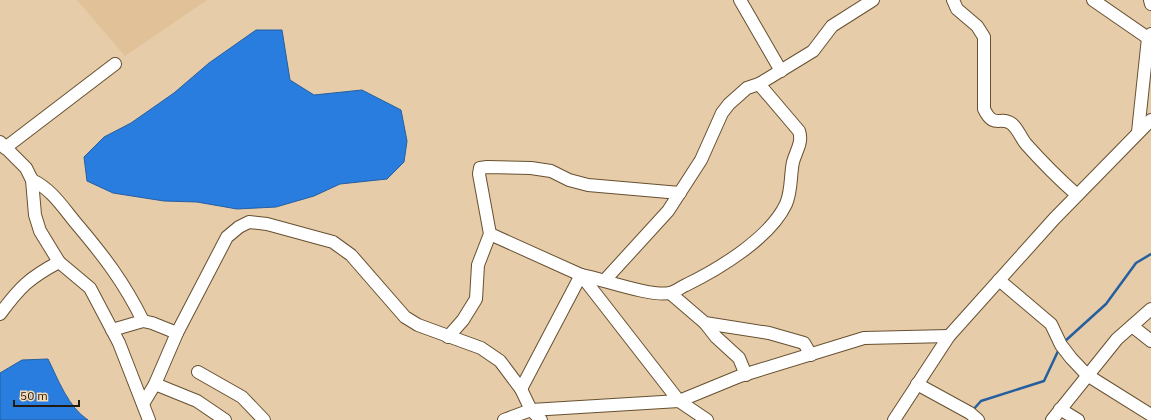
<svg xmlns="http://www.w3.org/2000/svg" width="1151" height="420" viewBox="0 0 1151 420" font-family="'IBM Plex Sans',sans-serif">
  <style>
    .built { fill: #e1c298 }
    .water { fill: #287ddf; stroke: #265fa0 }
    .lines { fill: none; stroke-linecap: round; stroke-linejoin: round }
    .stream { stroke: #265fa0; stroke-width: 2.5 }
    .minor-casing { stroke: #675031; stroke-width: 14 }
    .minor { stroke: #fff; stroke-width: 12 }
  </style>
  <rect width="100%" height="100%" fill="#e6cca8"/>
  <path class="built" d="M77,0H207L125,56Z"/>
  <g class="water">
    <path d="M256,30H282L290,80L314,95L362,90L401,110L407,141L404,162L387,179L340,184L314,196L276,207L237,209L197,202L164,201L113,193L87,181L84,157L104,137L131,123L174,93L209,63Z"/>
    <path d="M48,359C58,379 68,407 88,420H0V373L22,360Z"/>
  </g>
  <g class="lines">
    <g class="stream">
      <path d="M1064,342L1106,304L1136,263L1151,254"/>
      <path d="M972,411L981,401L1044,381L1059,349"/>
    </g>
    <defs>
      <g id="minor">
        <path d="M740,0L781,71"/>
        <path d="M953,0L957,9L977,26L984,37V109C994,130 1001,115 1012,124C1018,129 1021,138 1026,144C1042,162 1059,179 1077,195"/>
        <path d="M1093,0L1148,38"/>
        <path d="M1150,0L1151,4"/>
        <path d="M1138,132L1148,38L1151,34"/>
        <path d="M0,142L26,168L32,180L35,215L40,231L59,262L90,288L119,343L149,420"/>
        <path d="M5,148L115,64"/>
        <path d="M32,180C51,189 62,206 75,222C103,255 124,282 143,321"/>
        <path d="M490,234L581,275L679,401L707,420"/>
        <path d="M605,280L668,211L701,160L722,113L729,104L747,88L759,84L813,51L832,26L873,0"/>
        <path d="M999,280L1051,324L1061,345L1071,358L1087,375L1151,415"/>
        <path d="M670,293L705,323L769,333L804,343L811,355"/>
        <path d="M0,314C20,287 29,278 59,262"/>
        <path d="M705,323L716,337L739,358L746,375"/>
        <path d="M1132,326L1151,341"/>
        <path d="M112,330L143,321L152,323L177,333"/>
        <path d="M448,337L463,320L476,299L478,265L490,234L479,174L480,168L487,167L531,168L551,171L569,180L588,185L680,193"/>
        <path d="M198,372L242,397L264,420"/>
        <path d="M155,384L197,401L225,420"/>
        <path d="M917,384L970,413L978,420"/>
        <path d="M521,389L581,275C602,279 651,297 670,293C675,292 681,287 686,285C719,269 770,238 786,204C792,190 790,176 793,162C796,151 803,142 799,131L759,84"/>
        <path d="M143,404L155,384L177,333L227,237L239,227L249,222L267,224L333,242L351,255L405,317L418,325L481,348L500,361L521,389L531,410L541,420"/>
        <path d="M1060,409L1078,420"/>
        <path d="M504,420L531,410L679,401L740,376L864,338L949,336"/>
        <path d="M894,420L949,336L1054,219L1151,120"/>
        <path d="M1052,420L1117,339L1151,309"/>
      </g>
    </defs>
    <use href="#minor" class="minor-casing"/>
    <use href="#minor" class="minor"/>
  </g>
  <path d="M14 400v6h65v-6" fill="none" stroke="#23190c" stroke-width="2"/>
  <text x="20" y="400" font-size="12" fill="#23190c" stroke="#f3d9b5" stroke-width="3" paint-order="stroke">50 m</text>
</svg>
